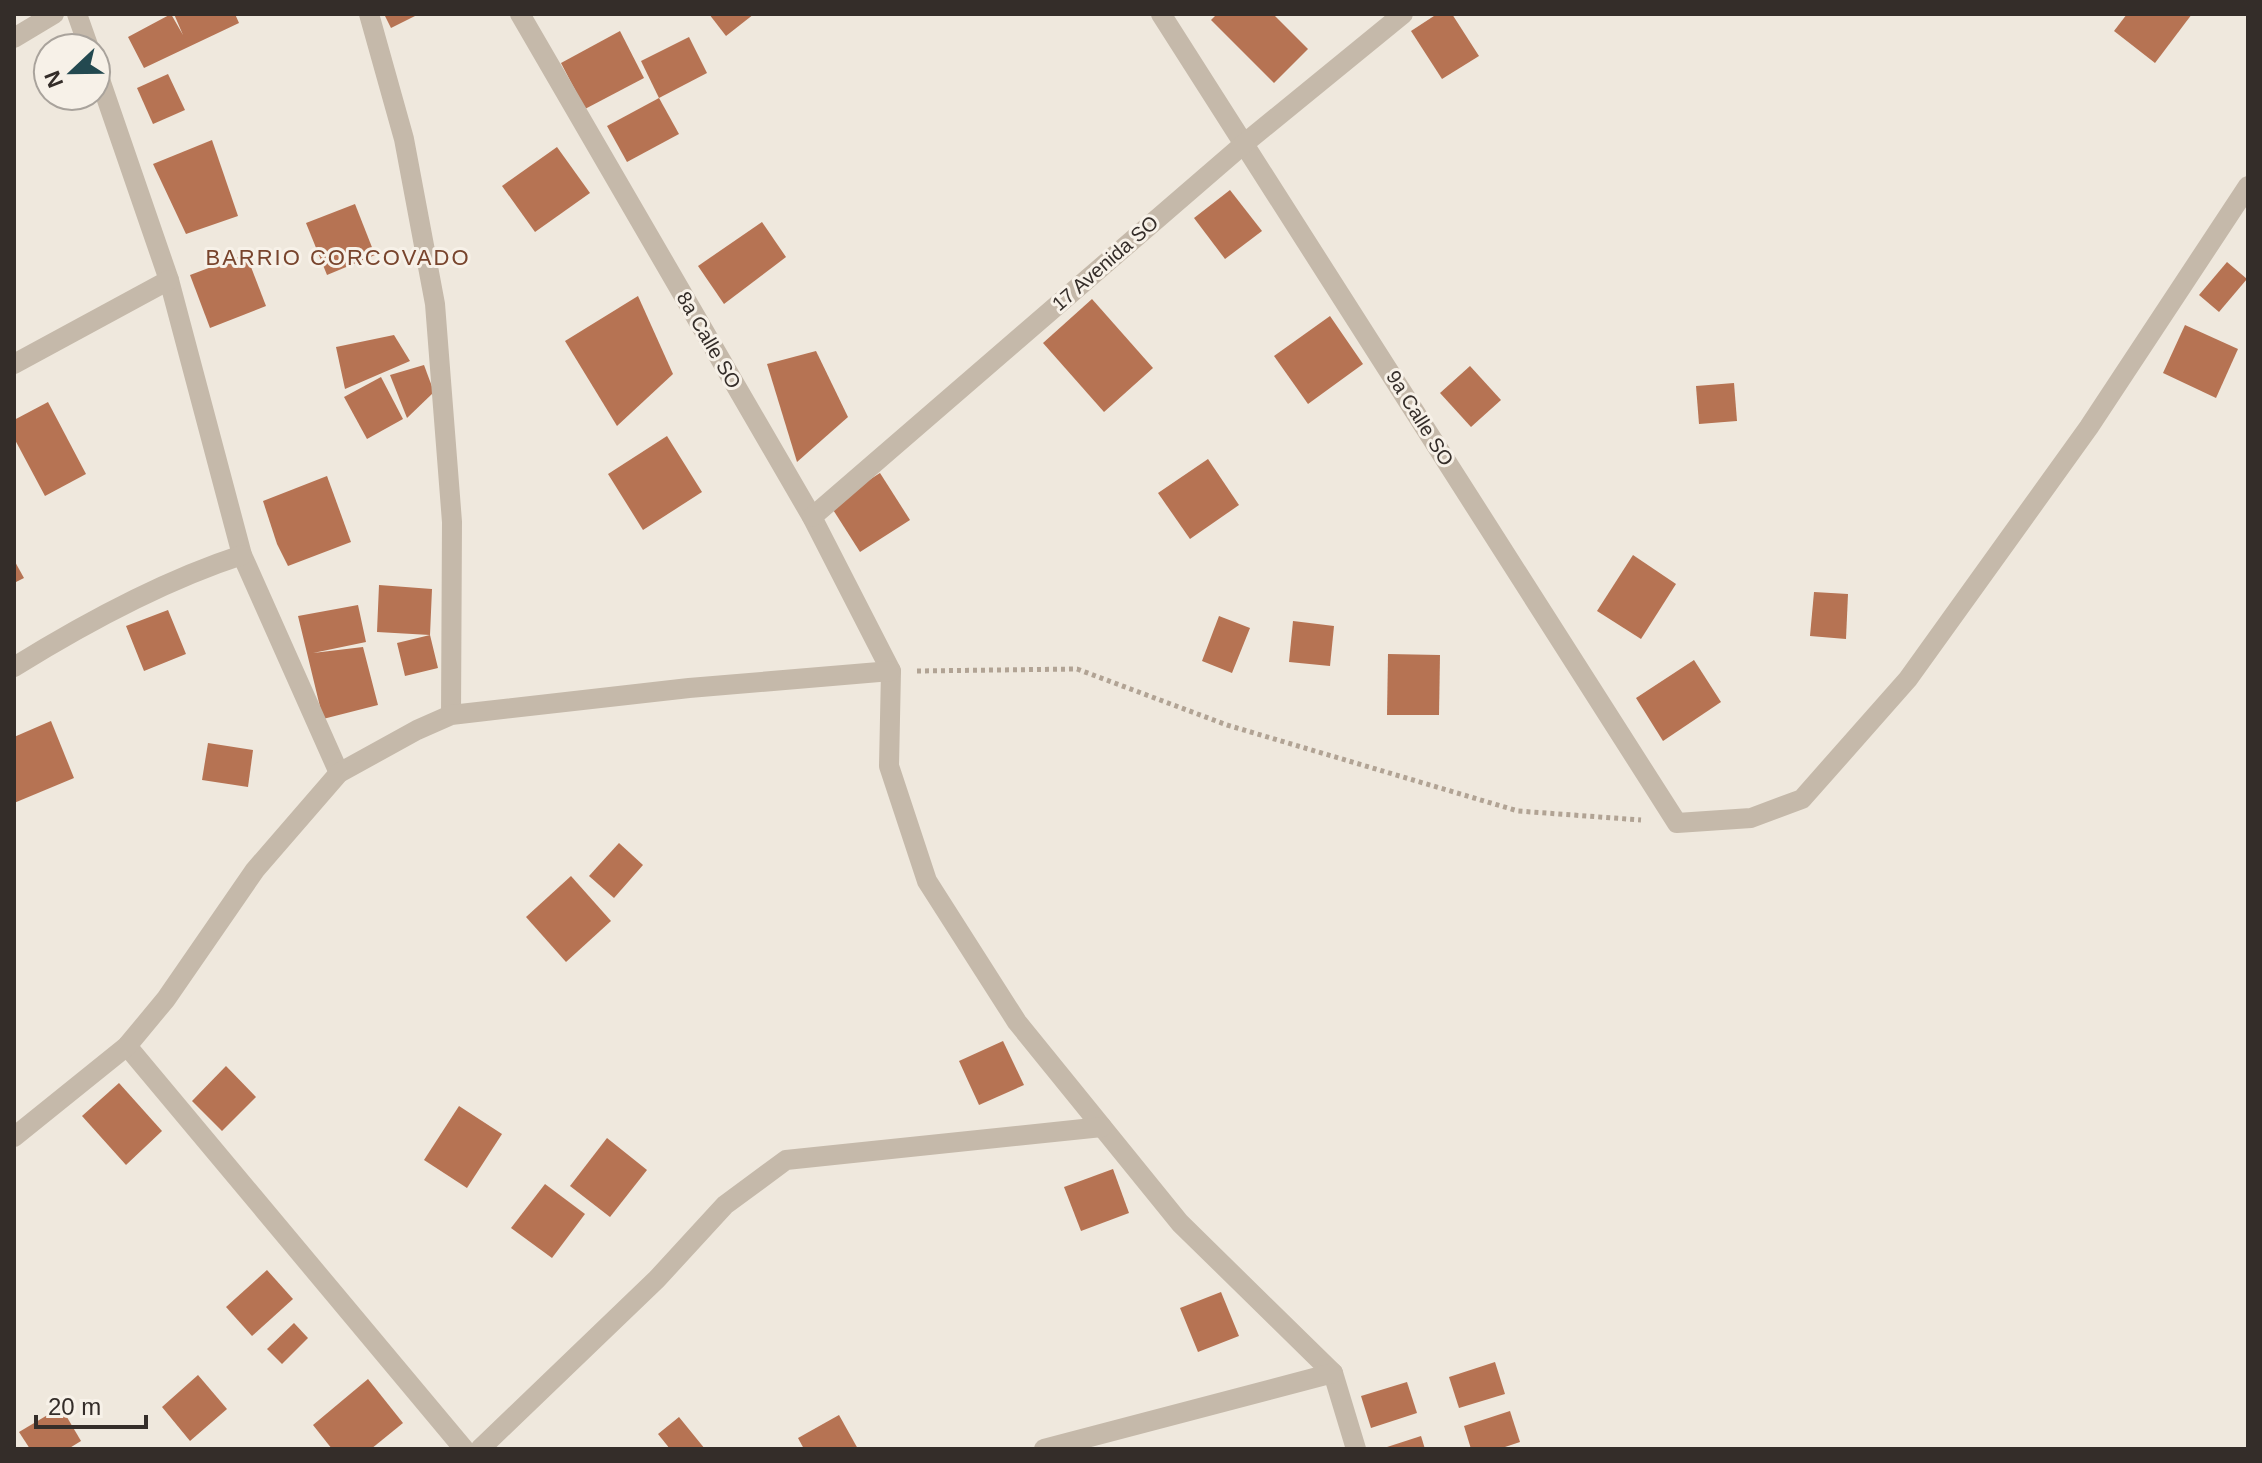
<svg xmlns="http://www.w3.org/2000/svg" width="2262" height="1463" viewBox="0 0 2262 1463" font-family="Arial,sans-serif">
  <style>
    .building { fill: #b67353 }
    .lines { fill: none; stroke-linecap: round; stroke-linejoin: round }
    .path { stroke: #b1a394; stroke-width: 5; stroke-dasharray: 4 4; stroke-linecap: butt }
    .minor { stroke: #c5b9aa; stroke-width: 20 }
    .labels { text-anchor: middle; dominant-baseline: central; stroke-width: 6; stroke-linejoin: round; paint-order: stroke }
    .street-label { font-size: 20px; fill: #342d29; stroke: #f7f1e8 }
    .neighbourhood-label { font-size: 22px; letter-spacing: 2px; fill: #78442c; stroke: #f7f1e8 }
  </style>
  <rect width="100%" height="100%" fill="#efe8dd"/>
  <g class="building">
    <path d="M171,14L183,35L174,14H235L239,23L144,68L128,37Z"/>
    <path d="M384,14H419L391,28Z"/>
    <path d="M709,14H754L726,36Z"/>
    <path d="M1217,14H1273L1308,49L1274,83L1211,20Z"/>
    <path d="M1437,14H1452L1479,56L1442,79L1411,31Z"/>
    <path d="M2127,14H2192L2155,63L2114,31Z"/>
    <path d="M620,31L644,78L585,109L561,63Z"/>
    <path d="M689,37L707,73L659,98L641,61Z"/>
    <path d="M168,74L185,110L153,124L137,88Z"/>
    <path d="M659,98L679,134L627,162L607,126Z"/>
    <path d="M212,140L238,216L186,234L153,164Z"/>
    <path d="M557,147L590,193L535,232L502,186Z"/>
    <path d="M1230,190L1262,231L1225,259L1194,218Z"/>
    <path d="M355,204L375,255L327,275L306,223Z"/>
    <path d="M762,222L786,257L724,304L698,266Z"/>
    <path d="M246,254L266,306L210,328L190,275Z"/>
    <path d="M2227,262L2247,279L2219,312L2199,295Z"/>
    <path d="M638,296L673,374L617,426L565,341Z"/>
    <path d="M1092,299L1153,368L1104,412L1043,343Z"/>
    <path d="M1330,316L1363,364L1308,404L1274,356Z"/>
    <path d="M2185,325L2238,349L2216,398L2163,373Z"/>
    <path d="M394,335L410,361L345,389L336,347Z"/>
    <path d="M816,351L848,417L797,462L767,364Z"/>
    <path d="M424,365L434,392L407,418L390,375Z"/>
    <path d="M1470,366L1501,400L1471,427L1440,393Z"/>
    <path d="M381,377L403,419L367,439L344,397Z"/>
    <path d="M1734,383L1737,421L1699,424L1696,386Z"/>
    <path d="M48,402L86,474L45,496L14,438V420Z"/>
    <path d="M667,436L702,492L643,530L608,474Z"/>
    <path d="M1208,459L1239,505L1190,539L1158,493Z"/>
    <path d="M880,473L910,520L860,552L830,505Z"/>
    <path d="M327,476L351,542L288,566L277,544L263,501Z"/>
    <path d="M1633,555L1676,584L1641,639L1597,611Z"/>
    <path d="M14,560L24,578L14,583Z"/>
    <path d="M379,585L432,589L430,635L438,668L405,676L397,643L430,635L377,632Z"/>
    <path d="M1814,592L1848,594L1846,639L1810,636Z"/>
    <path d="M358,605L366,642L313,653L363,647L378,705L323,719L298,616Z"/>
    <path d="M168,610L186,654L144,671L126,626Z"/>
    <path d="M1219,616L1250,628L1232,673L1202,661Z"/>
    <path d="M1293,621L1334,626L1330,666L1289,662Z"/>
    <path d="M1388,654L1440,655L1439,715H1387Z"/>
    <path d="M1694,660L1721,702L1663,741L1636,698Z"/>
    <path d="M51,721L74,778L14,803V737Z"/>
    <path d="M208,743L253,750L248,787L202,780Z"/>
    <path d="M619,843L643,865L614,898L589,876Z"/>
    <path d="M571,876L611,921L566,962L526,917Z"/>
    <path d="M1003,1041L1024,1085L979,1105L959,1061Z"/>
    <path d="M226,1066L256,1097L222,1131L192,1101Z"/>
    <path d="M119,1083L162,1131L126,1165L82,1116Z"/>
    <path d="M459,1106L502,1134L467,1188L424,1160Z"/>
    <path d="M607,1138L647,1170L610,1217L570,1186Z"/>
    <path d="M1113,1169L1129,1213L1081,1231L1064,1187Z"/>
    <path d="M545,1184L585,1214L552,1258L511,1228Z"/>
    <path d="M267,1270L293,1299L252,1336L226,1307Z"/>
    <path d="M1221,1292L1239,1336L1198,1352L1180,1308Z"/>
    <path d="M294,1323L308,1338L282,1364L267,1349Z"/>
    <path d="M1495,1362L1505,1394L1459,1408L1449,1377Z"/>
    <path d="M198,1375L227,1409L190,1441L162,1407Z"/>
    <path d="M368,1379L403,1423L371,1449H332L313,1425Z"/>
    <path d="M1407,1382L1417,1413L1371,1428L1361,1396Z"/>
    <path d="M61,1407L81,1441L68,1449H30L19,1432Z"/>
    <path d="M1510,1411L1520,1442L1499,1449H1471L1464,1426Z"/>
    <path d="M839,1415L858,1449H804L798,1438Z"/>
    <path d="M679,1417L705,1449H670L658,1434Z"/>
    <path d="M1421,1436L1425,1449H1384V1448Z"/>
  </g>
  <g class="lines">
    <path class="path" d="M917,671L1077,669L1227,725L1518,811L1641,820"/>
    <g class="minor">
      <path d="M77,14L89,48"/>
      <path d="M369,14L404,139L435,304L452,522L451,715"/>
      <path d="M520,14L812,517L891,671L889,766L927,881L1017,1022L1180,1223L1333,1373L1356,1449"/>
      <path d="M1161,14L1677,823L1751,818L1802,799L1908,679L2089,427L2248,186"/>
      <path d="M14,38L54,14"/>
      <path d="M96,68L169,280L242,555L339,773"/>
      <path d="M14,364L169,280"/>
      <path d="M812,517L1245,143L1403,14"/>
      <path d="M14,667C85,623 162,581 242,555"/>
      <path d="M127,1046L464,1449"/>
      <path d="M14,1137L127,1046L166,999L255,870L339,773L417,730L451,715L689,688L891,671"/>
      <path d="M480,1449L657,1279L725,1205L786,1160L1102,1127"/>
      <path d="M1044,1449L1333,1373"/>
    </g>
  </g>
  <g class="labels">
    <g class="street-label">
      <text transform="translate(1105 263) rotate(-41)">17 Avenida SO</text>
      <text transform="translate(709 340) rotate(60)">8a Calle SO</text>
      <text transform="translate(1420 418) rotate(58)">9a Calle SO</text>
    </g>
    <g class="neighbourhood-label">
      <text x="338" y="257">BARRIO CORCOVADO</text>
    </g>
  </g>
  <rect width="2262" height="1463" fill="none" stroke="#342d29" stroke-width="32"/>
  <g transform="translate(72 72) rotate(248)"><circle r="38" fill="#f7f1e8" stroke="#a9a39c" stroke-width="2"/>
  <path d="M0-6L14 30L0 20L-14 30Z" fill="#234950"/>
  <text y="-12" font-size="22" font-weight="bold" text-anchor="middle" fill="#342d29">N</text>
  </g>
  <path d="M36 1415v12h110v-12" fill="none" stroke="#342d29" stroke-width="4"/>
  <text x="48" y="1415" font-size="24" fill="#342d29" stroke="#f7f1e8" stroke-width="6" paint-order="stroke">20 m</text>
</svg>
